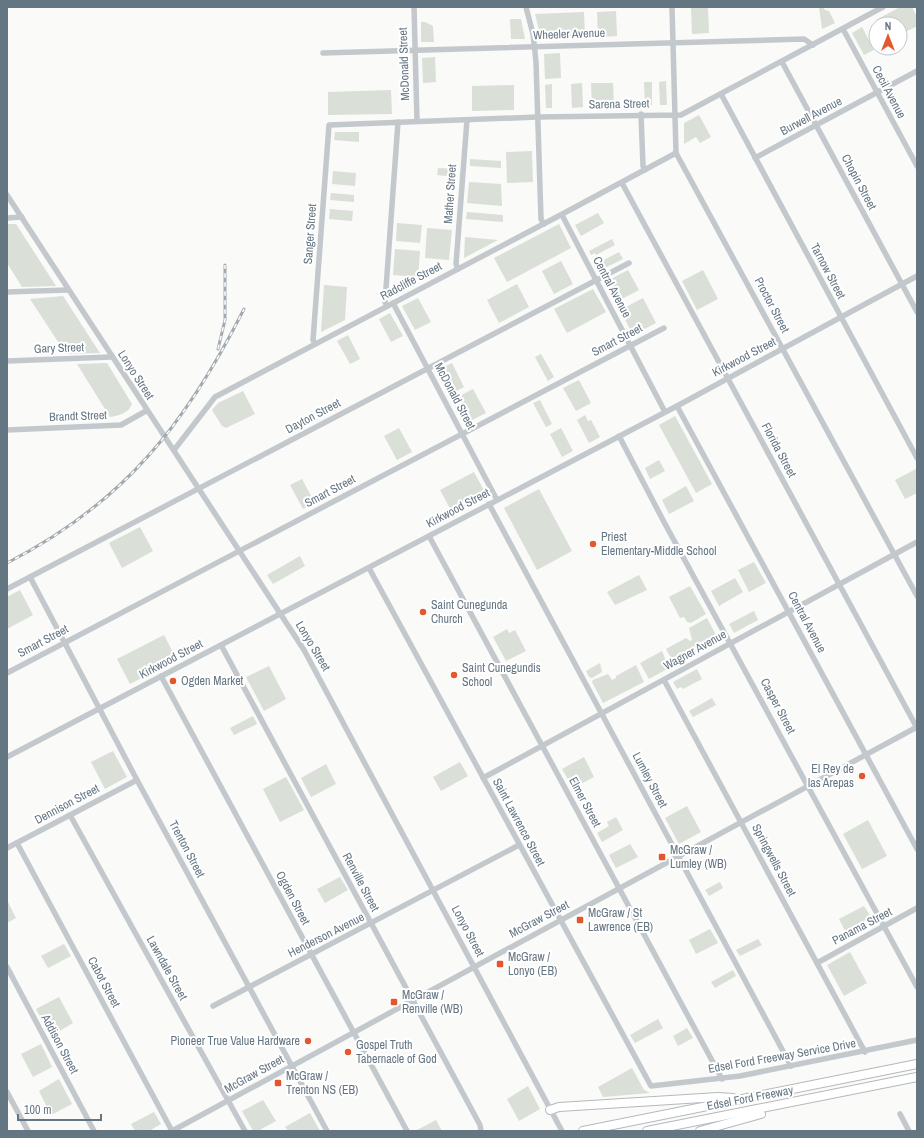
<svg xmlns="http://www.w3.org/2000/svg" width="924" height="1138" viewBox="0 0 924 1138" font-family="'Archivo Narrow',sans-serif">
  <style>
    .green { fill: #dadfd7 }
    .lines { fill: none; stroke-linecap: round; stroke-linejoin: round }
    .highway-casing { stroke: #b4b9bd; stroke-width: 10 }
    .minor { stroke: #c3c8cc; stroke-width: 5.5 }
    .highway { stroke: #fff; stroke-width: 8 }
    .rail-casing { stroke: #a2aab0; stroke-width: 3 }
    .rail { stroke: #fff; stroke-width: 1.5; stroke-dasharray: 4.5; stroke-linecap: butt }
    .poi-dot { fill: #e4572e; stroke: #fff; stroke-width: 1.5 }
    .labels { text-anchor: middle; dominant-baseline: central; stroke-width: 4; stroke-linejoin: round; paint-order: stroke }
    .street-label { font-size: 12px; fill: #657683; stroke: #fff }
    .poi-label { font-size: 12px; fill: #657683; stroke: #fff; text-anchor: start }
  </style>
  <rect width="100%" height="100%" fill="#fafaf8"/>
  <g class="green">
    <path d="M819,7H823L825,10L829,11L835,23L822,29Z"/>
    <path d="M900,7H912L917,17V26L900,35V24H879L876,20Z"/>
    <path d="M691,8H708L709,33L692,34Z"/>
    <path d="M616,11L617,36L598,37L597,12Z"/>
    <path d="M584,12L585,37L541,39L535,14Z"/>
    <path d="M510,19H521L525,39H511Z"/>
    <path d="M421,22H425L433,26L434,42H421Z"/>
    <path d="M862,27L874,50L864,55L852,33Z"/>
    <path d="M560,53L561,78L545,79L544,54Z"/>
    <path d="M435,57L436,82L423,83L422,58Z"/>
    <path d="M666,81L667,105H660L659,82Z"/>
    <path d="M644,82H652V105L645,106Z"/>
    <path d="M582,83L583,107L572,108L571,84Z"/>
    <path d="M591,83H613L614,106L592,107Z"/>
    <path d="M552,84V108H546L545,85Z"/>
    <path d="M514,85V110L472,111V86Z"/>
    <path d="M391,90L392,114L328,115V92Z"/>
    <path d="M699,115L711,137L700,143L696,137L684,144V123Z"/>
    <path d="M335,132H359V142L334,140Z"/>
    <path d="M532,151L533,182L507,183L506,152Z"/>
    <path d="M470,159L501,161V168L470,166Z"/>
    <path d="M438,168L456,169V177L437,175Z"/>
    <path d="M333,171L356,173L355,186L332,184Z"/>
    <path d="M469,182L501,184L502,206L467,203Z"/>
    <path d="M331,193L354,195V202L330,200Z"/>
    <path d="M330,209L353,211L352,221L329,219Z"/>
    <path d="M467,212L503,215V222L466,219Z"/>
    <path d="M598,213L604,223L581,236L575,225Z"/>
    <path d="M397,223L422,225L420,243L396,241Z"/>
    <path d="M7,224H16L56,286L22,287L7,263Z"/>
    <path d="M559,224L571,248L507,282L494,258Z"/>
    <path d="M427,228L452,230L449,260L425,258Z"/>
    <path d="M465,237L498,240L464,258Z"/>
    <path d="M612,239L615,245L596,255L595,253L591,255L589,251Z"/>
    <path d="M395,249L420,251L418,277L393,275Z"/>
    <path d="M619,252L623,259L599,271L596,264Z"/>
    <path d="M561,261L573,284L554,294L542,271Z"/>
    <path d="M628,270L639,290L616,302L605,282Z"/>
    <path d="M703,270L718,299L697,310L682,281Z"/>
    <path d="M517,284L529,307L499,323L487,300Z"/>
    <path d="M324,285L347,287L345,320L321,332Z"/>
    <path d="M593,289L606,312L567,333L554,309Z"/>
    <path d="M63,296L100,353L66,354L30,299Z"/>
    <path d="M418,298L431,322L415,330L402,306Z"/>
    <path d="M643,298L656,323L633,335L620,310Z"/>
    <path d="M390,313L403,336L391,342L379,319Z"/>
    <path d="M348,335L360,359L350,364L337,341Z"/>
    <path d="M541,354L554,377L548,381L535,357Z"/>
    <path d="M107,363L132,404C129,413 118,416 110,417L77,364Z"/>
    <path d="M452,363L464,387L449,395L436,371Z"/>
    <path d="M579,380L591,403L576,411L563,388Z"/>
    <path d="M473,389L486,413L464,424L452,400Z"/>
    <path d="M243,391L255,414L226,428L222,426L212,410L218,403Z"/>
    <path d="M540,400L552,424L546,427L533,403Z"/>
    <path d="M585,415L588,421L591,420L600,437L589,443L577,420Z"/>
    <path d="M675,416L712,484L696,493L659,425Z"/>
    <path d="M399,428L412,452L397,460L384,436Z"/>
    <path d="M561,428L573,451L562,457L550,434Z"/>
    <path d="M659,460L665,471L650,479L645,468Z"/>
    <path d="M916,469L917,493L905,499L895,480Z"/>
    <path d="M474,472L487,496L453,514L440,490Z"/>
    <path d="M302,479L315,503L303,509L290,485Z"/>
    <path d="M686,486L694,501L669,514L662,500Z"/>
    <path d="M539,489L572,551L537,570L504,508Z"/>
    <path d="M140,527L153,551L122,568L109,543Z"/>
    <path d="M300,556L305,566L273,584L267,575Z"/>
    <path d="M754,562L766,583L749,592L738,570Z"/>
    <path d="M639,575L647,590L615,605L607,592Z"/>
    <path d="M735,578L743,592L719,606L711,591Z"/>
    <path d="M690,586L706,614L691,623L687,622L684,617L680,618L669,597Z"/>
    <path d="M20,590L33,615L7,629V597Z"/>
    <path d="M754,611L758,620L734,633L729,624Z"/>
    <path d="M707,618L719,641L674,664L666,649L686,638L690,641L692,640L689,628Z"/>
    <path d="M507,629L509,633L515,630L526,651L506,661L493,637Z"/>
    <path d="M164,635L177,660L130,684L117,659Z"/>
    <path d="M662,651L669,668L649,679L640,663Z"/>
    <path d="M600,663L602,672L592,678L589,677L586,671Z"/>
    <path d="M636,665L644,682L603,703L592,682L593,680L608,674L612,680L616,678V676Z"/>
    <path d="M269,666L286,699L264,711L246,677Z"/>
    <path d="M697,669L702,679L683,689L681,687L677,689L673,682Z"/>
    <path d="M712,698L716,705L693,717L689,711Z"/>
    <path d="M253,716L257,724L234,735L230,728Z"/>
    <path d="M113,751L127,777L105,789L91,762Z"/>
    <path d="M584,757L594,777L573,788L562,769Z"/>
    <path d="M460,762L468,776L441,791L433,777Z"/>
    <path d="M326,764L336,784L311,797L301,778Z"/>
    <path d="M286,777L304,810L280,822L263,789Z"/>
    <path d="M687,806L701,832L679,844L665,818Z"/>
    <path d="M616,817L623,830L602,842L597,833L609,826L607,822Z"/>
    <path d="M868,820L887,856L862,869L843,834Z"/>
    <path d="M630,844L638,857L616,868L609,855Z"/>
    <path d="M340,877L348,890L325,903L317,889Z"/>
    <path d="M720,882L723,888L709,896L705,890Z"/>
    <path d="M7,900L16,918L7,923Z"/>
    <path d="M864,906L871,917L845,931L839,919Z"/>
    <path d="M710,929L718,943L696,954L689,940Z"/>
    <path d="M758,939L762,945L740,956L736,950Z"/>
    <path d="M64,944L71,956L48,968L41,956Z"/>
    <path d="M850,952L867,983L844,996L827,965Z"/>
    <path d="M733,970L736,976L715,988L711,982Z"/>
    <path d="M59,997L73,1023L51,1036L36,1009Z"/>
    <path d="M658,1019L663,1028L635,1043L630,1035Z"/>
    <path d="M687,1028L693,1038L678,1046L673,1036Z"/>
    <path d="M41,1044L52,1067L33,1077L21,1054Z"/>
    <path d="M632,1068L644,1090L650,1093L603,1097L598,1087Z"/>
    <path d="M59,1079L72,1104L51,1115L39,1091Z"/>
    <path d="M528,1086L540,1109L519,1121L507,1099Z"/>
    <path d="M263,1100L276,1121L258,1131H253L242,1111Z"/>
    <path d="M154,1112L161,1124L149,1131H135L131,1124Z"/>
    <path d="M310,1113L320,1131H288L285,1127Z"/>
    <path d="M436,1120L442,1131H415Z"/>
  </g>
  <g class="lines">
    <defs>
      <g id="highway">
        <path d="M550,1110L559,1107L718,1097L733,1098"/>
        <path d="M583,1131L917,1064"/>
        <path d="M647,1131L917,1077"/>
        <path d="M700,1131L761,1114"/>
      </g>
    </defs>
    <use href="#highway" class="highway-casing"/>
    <g class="minor">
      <path d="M414,7L417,121"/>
      <path d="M526,7L533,34L536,62L541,219L544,224"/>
      <path d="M672,7L676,153L917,596"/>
      <path d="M843,29L917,166"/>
      <path d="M323,53L804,39L813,45"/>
      <path d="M782,62L917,312"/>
      <path d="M721,94L917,458"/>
      <path d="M641,114L643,166L645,170"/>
      <path d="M755,158L917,71"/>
      <path d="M622,183L917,728"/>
      <path d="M7,195L304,650L562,1131"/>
      <path d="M562,215L665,412"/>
      <path d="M7,218L22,217"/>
      <path d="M458,269L456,264L467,120"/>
      <path d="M7,292L67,290"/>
      <path d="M393,303L497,500"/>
      <path d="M387,306L385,302L398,122"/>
      <path d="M315,344L313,340L329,125L538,117L681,115L883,7"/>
      <path d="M7,361L111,357"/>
      <path d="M677,406L917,849"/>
      <path d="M7,430L121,425L146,411"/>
      <path d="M619,436L664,522L917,987"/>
      <path d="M174,450L215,397L553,219L676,153"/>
      <path d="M489,504L791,1066"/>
      <path d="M429,536L722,1079"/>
      <path d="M369,568L651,1086L740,1076L917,1040"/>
      <path d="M30,577L137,780L327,1131"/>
      <path d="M7,589L629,263"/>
      <path d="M221,645L480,1125L481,1131"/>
      <path d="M7,673L664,328"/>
      <path d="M161,676L407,1131"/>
      <path d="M664,680L865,1052"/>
      <path d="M7,757L677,406L917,276"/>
      <path d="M483,778L917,542"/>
      <path d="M70,815L245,1131"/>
      <path d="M17,843L172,1131"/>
      <path d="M7,848L137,780"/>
      <path d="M817,963L917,908"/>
      <path d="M7,967L94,1131"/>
      <path d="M213,1006L519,845"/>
      <path d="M7,1092L28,1131"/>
      <path d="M900,1114L909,1131"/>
      <path d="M172,1131L917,727"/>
    </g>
    <use href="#highway" class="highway"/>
    <defs>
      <g id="rail">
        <path d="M218,349L225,320V265"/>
        <path d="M7,563C124,503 186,424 244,309"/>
      </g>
    </defs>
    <use href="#rail" class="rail-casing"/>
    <use href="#rail" class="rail"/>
  </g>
  <g class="poi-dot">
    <circle cx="593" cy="544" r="4"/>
    <circle cx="423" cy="612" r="4"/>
    <circle cx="454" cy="675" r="4"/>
    <circle cx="173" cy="681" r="4"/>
    <circle cx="862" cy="776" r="4"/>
    <rect x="658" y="853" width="8" height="8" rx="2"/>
    <rect x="576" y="916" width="8" height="8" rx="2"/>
    <rect x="496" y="960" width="8" height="8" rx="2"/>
    <rect x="390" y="998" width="8" height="8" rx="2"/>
    <circle cx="308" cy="1041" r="4"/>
    <circle cx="348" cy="1052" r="4"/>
    <rect x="274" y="1079" width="8" height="8" rx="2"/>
  </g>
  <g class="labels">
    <g class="street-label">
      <text transform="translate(569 34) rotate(-2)">Wheeler Avenue</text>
      <text transform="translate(404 64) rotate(-92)">McDonald Street</text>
      <text transform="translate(889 92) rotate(62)">Cecil Avenue</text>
      <text transform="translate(619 104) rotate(-1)">Sarena Street</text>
      <text transform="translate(811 116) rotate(-28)">Burwell Avenue</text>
      <text transform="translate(859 182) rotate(62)">Chopin Street</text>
      <text transform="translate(450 194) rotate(-86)">Mather Street</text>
      <text transform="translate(310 234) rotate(-86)">Sanger Street</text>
      <text transform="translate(828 271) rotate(62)">Tarnow Street</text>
      <text transform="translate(411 281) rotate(-28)">Radcliffe Street</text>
      <text transform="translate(612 287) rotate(62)">Central Avenue</text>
      <text transform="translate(772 305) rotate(62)">Proctor Street</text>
      <text transform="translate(617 340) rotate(-28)">Smart Street</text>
      <text transform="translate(59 348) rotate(-2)">Gary Street</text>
      <text transform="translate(744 357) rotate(-28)">Kirkwood Street</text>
      <text transform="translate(136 375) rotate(57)">Lonyo Street</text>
      <text transform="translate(455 396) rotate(62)">McDonald Street</text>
      <text transform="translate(78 416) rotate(-2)">Brandt Street</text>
      <text transform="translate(313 416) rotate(-28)">Dayton Street</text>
      <text transform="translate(779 450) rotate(62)">Florida Street</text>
      <text transform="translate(330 491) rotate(-28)">Smart Street</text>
      <text transform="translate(458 508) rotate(-28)">Kirkwood Street</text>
      <text transform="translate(807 622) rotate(62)">Central Avenue</text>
      <text transform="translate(43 641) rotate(-28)">Smart Street</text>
      <text transform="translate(313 646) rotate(59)">Lonyo Street</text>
      <text transform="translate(695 650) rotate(-29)">Wagner Avenue</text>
      <text transform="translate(171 659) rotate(-28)">Kirkwood Street</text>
      <text transform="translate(778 706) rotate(62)">Casper Street</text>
      <text transform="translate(650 780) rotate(62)">Lumley Street</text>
      <text transform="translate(585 802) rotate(62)">Elmer Street</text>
      <text transform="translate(67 804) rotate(-28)">Dennison Street</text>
      <text transform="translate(519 822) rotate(62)">Saint Lawrence Street</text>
      <text transform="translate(187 849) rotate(62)">Trenton Street</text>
      <text transform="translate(774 860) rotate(62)">Springwells Street</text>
      <text transform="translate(361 882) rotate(62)">Renville Street</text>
      <text transform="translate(293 898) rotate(62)">Ogden Street</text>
      <text transform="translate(539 919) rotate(-28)">McGraw Street</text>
      <text transform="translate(862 926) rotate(-28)">Panama Street</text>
      <text transform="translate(468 931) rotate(62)">Lonyo Street</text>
      <text transform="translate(326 935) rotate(-27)">Henderson Avenue</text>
      <text transform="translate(167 968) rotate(61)">Lawndale Street</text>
      <text transform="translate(104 982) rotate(62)">Cabot Street</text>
      <text transform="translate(60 1044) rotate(62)">Addison Street</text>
      <text transform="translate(782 1056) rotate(-10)">Edsel Ford Freeway Service Drive</text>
      <text transform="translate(254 1074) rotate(-29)">McGraw Street</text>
      <text transform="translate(750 1098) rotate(-11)">Edsel Ford Freeway</text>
    </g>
    <g class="poi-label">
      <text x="601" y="537">Priest<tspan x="601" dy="14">Elementary‑Middle School</tspan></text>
      <text x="431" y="605">Saint Cunegunda<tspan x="431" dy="14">Church</tspan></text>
      <text x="462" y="668">Saint Cunegundis<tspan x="462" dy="14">School</tspan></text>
      <text x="181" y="681">Ogden Market</text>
      <text x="854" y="769" text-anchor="end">El Rey de<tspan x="854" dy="14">las Arepas</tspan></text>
      <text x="670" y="850">McGraw /<tspan x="670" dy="14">Lumley (WB)</tspan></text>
      <text x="588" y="913">McGraw / St<tspan x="588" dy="14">Lawrence (EB)</tspan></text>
      <text x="508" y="957">McGraw /<tspan x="508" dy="14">Lonyo (EB)</tspan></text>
      <text x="402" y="995">McGraw /<tspan x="402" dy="14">Renville (WB)</tspan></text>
      <text x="300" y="1041" text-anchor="end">Pioneer True Value Hardware</text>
      <text x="356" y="1045">Gospel Truth<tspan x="356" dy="14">Tabernacle of God</tspan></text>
      <text x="286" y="1076">McGraw /<tspan x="286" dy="14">Trenton NS (EB)</tspan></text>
    </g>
  </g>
  <rect width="924" height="1138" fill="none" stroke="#657683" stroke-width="16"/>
  <g transform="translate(888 36)"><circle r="19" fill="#ffffff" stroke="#c1c8cd"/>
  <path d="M0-3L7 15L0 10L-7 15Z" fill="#e4572e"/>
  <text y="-6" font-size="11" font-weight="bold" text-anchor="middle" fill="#657683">N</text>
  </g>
  <path d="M18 1114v6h83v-6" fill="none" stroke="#657683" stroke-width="2"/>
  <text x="24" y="1114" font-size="12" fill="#657683" stroke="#ffffff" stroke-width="3" paint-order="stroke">100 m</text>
</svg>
